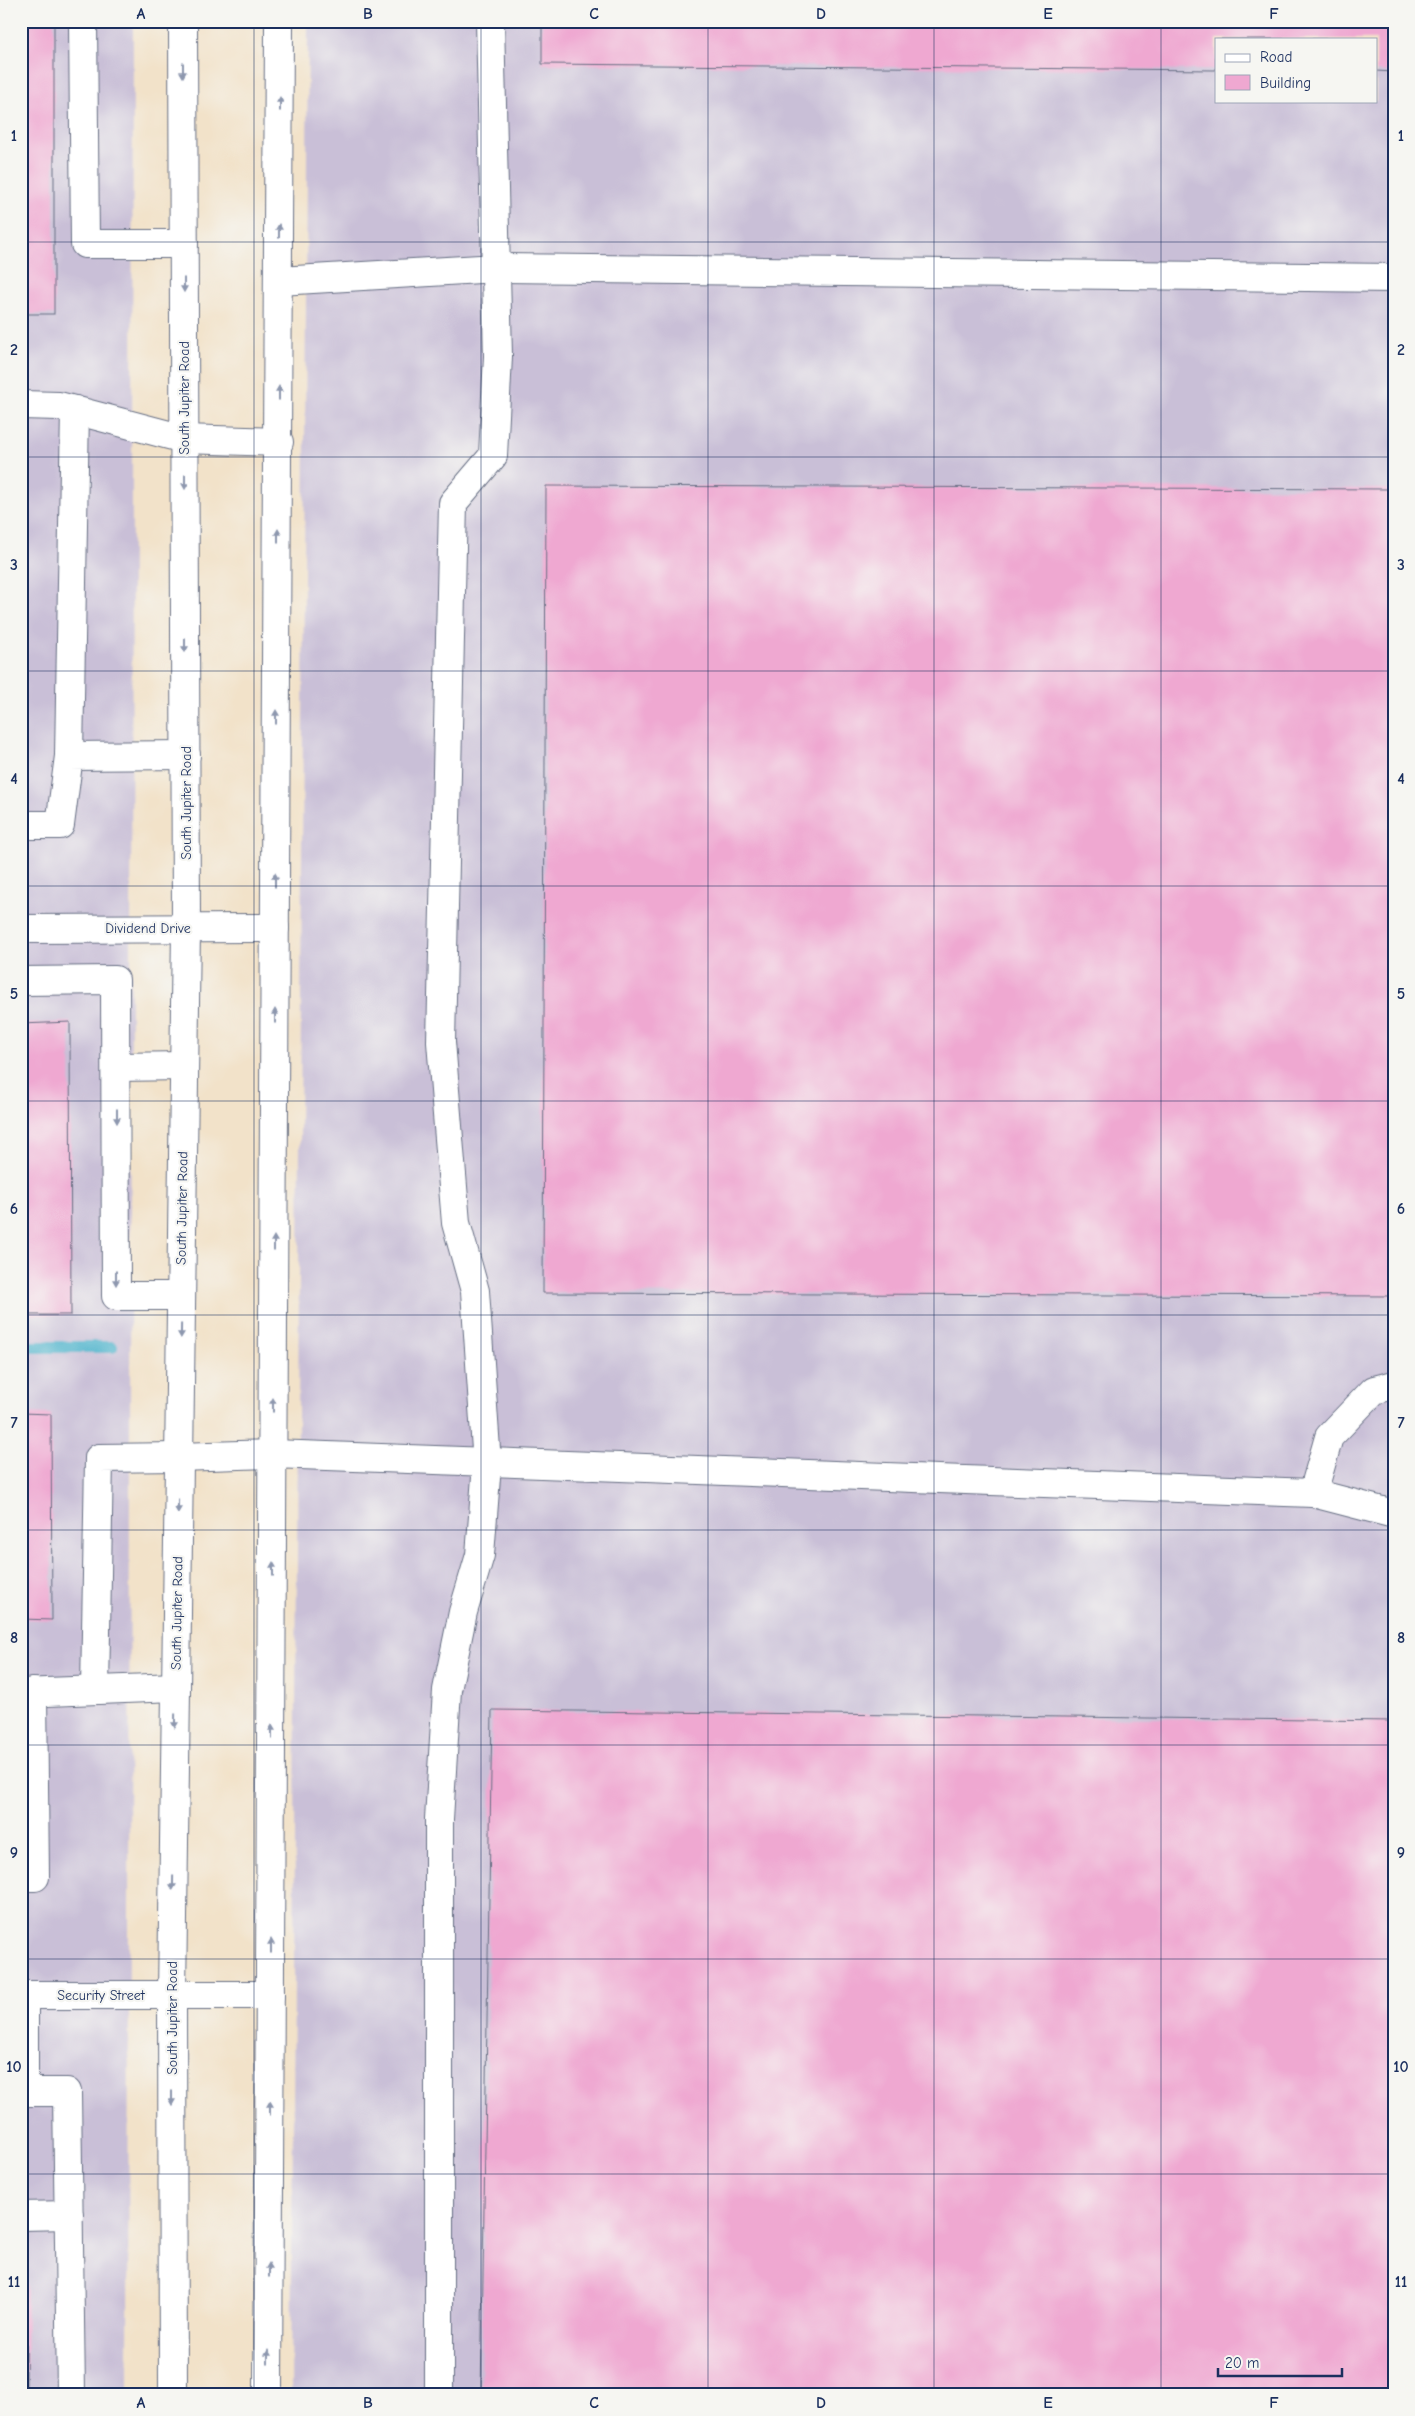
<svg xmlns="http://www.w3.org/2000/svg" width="1415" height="2416" viewBox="0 0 1415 2416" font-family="'Comic Neue',sans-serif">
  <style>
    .industrial { fill: #c9bfd7; fill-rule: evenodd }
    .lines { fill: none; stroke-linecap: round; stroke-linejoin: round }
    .stream { stroke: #4db3cc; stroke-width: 12 }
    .building { fill: #efa8d1 }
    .minor-casing { stroke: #666e83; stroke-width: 30 }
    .major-casing { stroke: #666e83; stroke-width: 30 }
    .minor { stroke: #fff; stroke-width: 28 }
    .major { stroke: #fff; stroke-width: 28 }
    .oneway { fill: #8d97ae }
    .grid { fill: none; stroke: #1b2f5e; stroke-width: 1; stroke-opacity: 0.55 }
    .labels { text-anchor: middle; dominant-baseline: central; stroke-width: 4.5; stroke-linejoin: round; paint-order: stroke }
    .street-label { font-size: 14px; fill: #1b2f5e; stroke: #f6f6f2 }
    .neatline { fill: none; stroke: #1b2f5e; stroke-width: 2 }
    .grid-label { font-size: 16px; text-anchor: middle; font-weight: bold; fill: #1b2f5e }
  </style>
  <rect width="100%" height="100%" fill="#f6f6f2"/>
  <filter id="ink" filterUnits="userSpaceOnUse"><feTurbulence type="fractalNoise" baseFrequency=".02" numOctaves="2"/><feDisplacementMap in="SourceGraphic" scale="10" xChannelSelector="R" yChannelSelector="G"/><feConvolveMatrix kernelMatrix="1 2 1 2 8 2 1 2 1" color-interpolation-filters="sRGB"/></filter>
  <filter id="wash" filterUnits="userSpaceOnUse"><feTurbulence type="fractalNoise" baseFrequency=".0096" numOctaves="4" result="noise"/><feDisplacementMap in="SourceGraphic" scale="20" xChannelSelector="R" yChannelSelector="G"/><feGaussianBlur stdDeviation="1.12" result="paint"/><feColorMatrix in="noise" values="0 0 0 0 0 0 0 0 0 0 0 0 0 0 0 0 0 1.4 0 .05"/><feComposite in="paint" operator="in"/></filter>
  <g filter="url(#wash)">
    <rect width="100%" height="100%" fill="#f2e2c9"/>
    <g class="industrial">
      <path d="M21,21H133L128,2395H21Z"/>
      <path d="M308,21H1394V2395H291ZM1216,39H1376V101H1216Z"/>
    </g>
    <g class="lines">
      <path class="stream" d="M21,1347H112"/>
    </g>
    <g id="blocks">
      <g class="building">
        <rect x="21" y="21" width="33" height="293"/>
        <path d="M542,21H1394V72L1376,71V39H1216V70L542,64Z"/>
        <path d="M546,486L1394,489V1296L543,1293Z"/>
        <path d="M70,1022L71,1315H21V1024Z"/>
        <path d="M21,1413L51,1414L52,1620L21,1619Z"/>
        <path d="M492,1710L1394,1721V2395H481Z"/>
        <path d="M21,2283H27L26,2395H21Z"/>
      </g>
    </g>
  </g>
  <g filter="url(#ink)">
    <use href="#blocks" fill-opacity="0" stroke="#666e83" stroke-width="1"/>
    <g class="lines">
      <defs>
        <g id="minor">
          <path d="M83,21L85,244H184"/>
          <path d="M279,281L497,268L1394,278"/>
          <path d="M21,405L59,406L184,439"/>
          <path d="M69,756L75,410"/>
          <path d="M21,825H60L69,756L186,755"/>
          <path d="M21,929L275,928"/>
          <path d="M21,981L115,980L116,1296H181"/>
          <path d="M117,1067L184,1066"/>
          <path d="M273,1454L1313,1493L1329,1437L1374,1390L1394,1385"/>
          <path d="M1313,1493L1394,1514"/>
          <path d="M95,1690L99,1458L179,1457"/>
          <path d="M21,1693L176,1687"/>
          <path d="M21,1877H35L33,1692"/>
          <path d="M21,1995H270"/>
          <path d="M21,2092H67L71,2395"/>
          <path d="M24,2092V1995"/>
          <path d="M21,2216L69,2215"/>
          <path d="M439,2395V1819L447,1690L463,1612L480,1555L487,1464L475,1291L456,1223L441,1042L453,503L493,456L498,356L490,21"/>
        </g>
        <g id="major">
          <path d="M184,439L279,442"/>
          <path d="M179,1457L273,1454"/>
          <path d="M173,2395L172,1995L186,928L183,21"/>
          <path d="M268,2395L279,21"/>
        </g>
      </defs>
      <use href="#minor" class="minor-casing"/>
      <use href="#major" class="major-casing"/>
      <use href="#minor" class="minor"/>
      <use href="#major" class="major"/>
    </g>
    <defs><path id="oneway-solid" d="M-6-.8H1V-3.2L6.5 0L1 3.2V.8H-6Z" transform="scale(1.25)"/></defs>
    <g class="oneway">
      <use href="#oneway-solid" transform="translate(183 70) rotate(90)"/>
      <use href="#oneway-solid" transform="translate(280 104) rotate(-90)"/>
      <use href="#oneway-solid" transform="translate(279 231) rotate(-90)"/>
      <use href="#oneway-solid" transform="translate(184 285) rotate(90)"/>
      <use href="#oneway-solid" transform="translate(279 393) rotate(-90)"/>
      <use href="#oneway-solid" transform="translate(185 482) rotate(90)"/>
      <use href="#oneway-solid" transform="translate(278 536) rotate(-90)"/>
      <use href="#oneway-solid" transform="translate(185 645) rotate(90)"/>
      <use href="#oneway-solid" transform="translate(276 717) rotate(-90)"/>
      <use href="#oneway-solid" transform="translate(275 880) rotate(-90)"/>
      <use href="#oneway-solid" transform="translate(275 1016) rotate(-90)"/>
      <use href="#oneway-solid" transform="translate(117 1116) rotate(90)"/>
      <use href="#oneway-solid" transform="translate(274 1243) rotate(-90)"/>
      <use href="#oneway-solid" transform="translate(116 1278) rotate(90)"/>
      <use href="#oneway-solid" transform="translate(181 1331) rotate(91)"/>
      <use href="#oneway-solid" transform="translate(273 1405) rotate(-90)"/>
      <use href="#oneway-solid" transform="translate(178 1506) rotate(91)"/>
      <use href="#oneway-solid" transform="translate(273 1569) rotate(-90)"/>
      <use href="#oneway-solid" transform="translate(175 1721) rotate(91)"/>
      <use href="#oneway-solid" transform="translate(272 1732) rotate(-90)"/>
      <use href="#oneway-solid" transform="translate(173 1883) rotate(91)"/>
      <use href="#oneway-solid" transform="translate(271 1946) rotate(-90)"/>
      <use href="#oneway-solid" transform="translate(172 2098) rotate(90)"/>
      <use href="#oneway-solid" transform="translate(270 2108) rotate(-90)"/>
      <use href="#oneway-solid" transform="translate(269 2270) rotate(-90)"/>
      <use href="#oneway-solid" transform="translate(268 2357) rotate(-90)"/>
    </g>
  </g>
  <path class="grid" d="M254,21V2395M481,21V2395M708,21V2395M934,21V2395M1161,21V2395M21,242H1394M21,457H1394M21,671H1394M21,886H1394M21,1101H1394M21,1315H1394M21,1530H1394M21,1745H1394M21,1959H1394M21,2174H1394"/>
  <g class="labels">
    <g class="street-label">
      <text transform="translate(184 398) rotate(-90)">South Jupiter Road</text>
      <text transform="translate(186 803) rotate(-90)">South Jupiter Road</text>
      <text x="148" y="928">Dividend Drive</text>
      <text transform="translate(182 1208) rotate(-89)">South Jupiter Road</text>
      <text transform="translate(177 1613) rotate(-89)">South Jupiter Road</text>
      <text x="101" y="1995">Security Street</text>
      <text transform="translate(172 2018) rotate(-90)">South Jupiter Road</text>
    </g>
  </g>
  <rect width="1415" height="2416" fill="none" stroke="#f6f6f2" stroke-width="55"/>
  <rect x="1215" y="38" width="162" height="65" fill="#f6f6f2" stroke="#9ea6b7"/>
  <rect x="1225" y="54" width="25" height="8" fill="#ffffff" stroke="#9ea6b7"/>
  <text x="1260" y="62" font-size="15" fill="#1b2f5e">Road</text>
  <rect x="1225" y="75" width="25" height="15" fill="#efa8d1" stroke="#9ea6b7"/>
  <text x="1260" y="88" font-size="15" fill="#1b2f5e">Building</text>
  <path d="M1218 2368v8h124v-8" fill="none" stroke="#1b2f5e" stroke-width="2.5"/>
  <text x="1225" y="2368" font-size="15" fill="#1b2f5e" stroke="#f6f6f2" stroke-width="4" paint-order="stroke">20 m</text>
  <rect x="28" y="28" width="1360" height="2360" class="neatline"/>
  <g class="grid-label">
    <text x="141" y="19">A</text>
    <text x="368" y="19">B</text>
    <text x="594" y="19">C</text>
    <text x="821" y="19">D</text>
    <text x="1048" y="19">E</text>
    <text x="1274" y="19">F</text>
    <text x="14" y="141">1</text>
    <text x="1401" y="141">1</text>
    <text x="14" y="355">2</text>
    <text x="1401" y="355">2</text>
    <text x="14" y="570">3</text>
    <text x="1401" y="570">3</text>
    <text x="14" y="784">4</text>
    <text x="1401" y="784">4</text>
    <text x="14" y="999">5</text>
    <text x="1401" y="999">5</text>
    <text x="14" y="1214">6</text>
    <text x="1401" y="1214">6</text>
    <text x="14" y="1428">7</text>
    <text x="1401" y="1428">7</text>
    <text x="14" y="1643">8</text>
    <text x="1401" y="1643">8</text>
    <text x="14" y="1858">9</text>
    <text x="1401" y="1858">9</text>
    <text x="14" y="2072">10</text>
    <text x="1401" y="2072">10</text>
    <text x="14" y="2287">11</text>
    <text x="1401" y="2287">11</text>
    <text x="141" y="2408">A</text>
    <text x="368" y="2408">B</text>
    <text x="594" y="2408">C</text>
    <text x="821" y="2408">D</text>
    <text x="1048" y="2408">E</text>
    <text x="1274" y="2408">F</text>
  </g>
</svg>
